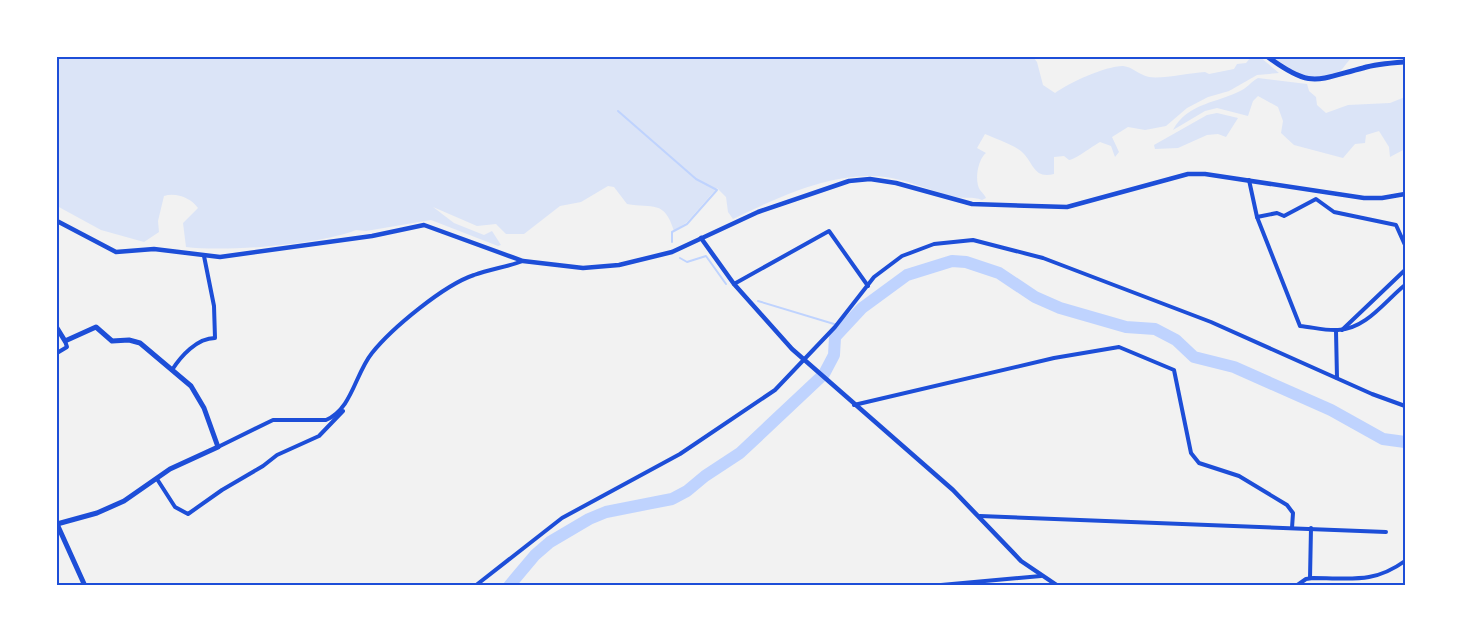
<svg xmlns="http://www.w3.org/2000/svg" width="1462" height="643" viewBox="0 0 1462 643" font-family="Manrope,sans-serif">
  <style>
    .green { fill: #dbe4f7 }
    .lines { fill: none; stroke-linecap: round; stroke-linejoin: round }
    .stream { stroke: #bfd3fe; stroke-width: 2 }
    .river { stroke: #bfd3fe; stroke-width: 12 }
    .minor { stroke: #1d4ed8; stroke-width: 4 }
    .tertiary { stroke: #1d4ed8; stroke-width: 4.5 }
    .secondary { stroke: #1d4ed8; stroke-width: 5 }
    .neatline { fill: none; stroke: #1d4ed8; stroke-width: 2 }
  </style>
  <rect width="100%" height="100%" fill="#f2f2f2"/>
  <g class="green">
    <path d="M57,57H1033L1037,62L1043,85L1055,93C1069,83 1105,66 1123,66C1133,67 1139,75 1149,77C1163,79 1189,73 1205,72L1209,74L1234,69L1237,64L1246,63L1251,57H1260L1279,73L1257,75L1229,91L1208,97L1187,108L1166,126L1145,130L1128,127L1112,137L1119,152L1115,157L1111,146L1100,142C1091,147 1076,159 1069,160L1064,156L1054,157V174C1034,179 1034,164 1023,153C1015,145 996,139 985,134L977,148L986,153C978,159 974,181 980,190C982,193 985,195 986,198L982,200C972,196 966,199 956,197C928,191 902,176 872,176C824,175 775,199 733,219L728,212L726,197L717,188L687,222L674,231C664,199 653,209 627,204L614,187L608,186L581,202L560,206L524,234H506L496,224L477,226L433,207L454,223L484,235L492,231L501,245L498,246L431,220L366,231L356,230C318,245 226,252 186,247L183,223L198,208C191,198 176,192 164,196L158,221L159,232L144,242L101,230L57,206Z"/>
    <path d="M1273,57H1353C1347,61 1345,67 1340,71C1316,86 1292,71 1273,57Z"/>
    <path d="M1258,78L1307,84L1309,91L1316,97L1317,105L1326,113L1348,105L1390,103L1405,97V149L1390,157L1389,147L1379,131L1366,135L1365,143L1355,144L1343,158L1294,145L1281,133L1283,121L1278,107L1258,96L1253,101L1248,116L1217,108L1205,111L1173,130C1188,102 1219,103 1242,90C1248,87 1252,81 1258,78Z"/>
    <path d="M1217,113L1238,118L1226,137L1218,134L1207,135L1178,148L1155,149L1154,145L1207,115Z"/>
  </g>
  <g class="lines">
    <g class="stream">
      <path d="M618,111L696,179L717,190L687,224L672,232V242"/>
      <path d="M680,258L687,262L706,256L726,284"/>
      <path d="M758,301L844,327"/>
      <path d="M500,584L510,585"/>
    </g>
    <path class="river" d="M509,586L535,555L550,542L589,519L606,512L672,499L687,491L705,476L740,453L824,374L834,355L835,337L862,308L907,275L952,261L966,262L999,273L1035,297L1060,308L1126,327L1155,329L1176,340L1194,357L1234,367L1331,410L1383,439L1405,442"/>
    <g class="minor">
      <path d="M1249,180L1257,217L1300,326C1312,327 1326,331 1338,330C1366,329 1385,301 1405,285"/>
      <path d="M1257,217L1277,213L1284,216L1316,199L1334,212L1396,225L1405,245"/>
      <path d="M734,284L829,231L868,286"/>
      <path d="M1342,330L1405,270"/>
      <path d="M1336,331L1337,378"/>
      <path d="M57,353L67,347L65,341"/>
      <path d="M172,370C181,356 197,338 215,338L214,306L204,256"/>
      <path d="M854,405L1054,358L1119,347L1174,370L1191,453L1199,463L1239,476L1287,505L1293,513L1292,528"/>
      <path d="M218,447L273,420H326C352,409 355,374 372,353C392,328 444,285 474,275C490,269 507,267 523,261"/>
      <path d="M157,479L175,507L188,514L222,490L263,466L277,455L319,436L343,411"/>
      <path d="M980,516L1386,532"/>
      <path d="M1310,578L1311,528"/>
      <path d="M475,586L562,518L680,454L775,390L835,327L874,277L902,256L934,244L973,240L1043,258L1211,322L1372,394L1405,406"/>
      <path d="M930,586L1041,576"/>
      <path d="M1296,586L1306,579L1313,578C1351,578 1373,584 1405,561"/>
    </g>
    <g class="tertiary">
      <path d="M57,221L116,252L154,249L220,257L372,236L424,225L523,261L583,268L619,265L672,252L758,212L849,181L870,179L896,183L972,204L1067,207L1188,174H1205L1364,198H1382L1405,194"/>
      <path d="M701,238L734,284L792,349L953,490L1021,561L1058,586"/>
    </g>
    <g class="secondary">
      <path d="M1268,57C1311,89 1316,80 1363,68C1376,64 1391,63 1405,62"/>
      <path d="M57,328L65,341L96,327L112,341L129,340L140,343L191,386L204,408L218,447L170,469L124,501L97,513L57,524L85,586"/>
    </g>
  </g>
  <rect width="1462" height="643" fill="none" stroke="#ffffff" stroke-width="117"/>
  <rect x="58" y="58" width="1346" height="526" class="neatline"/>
</svg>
